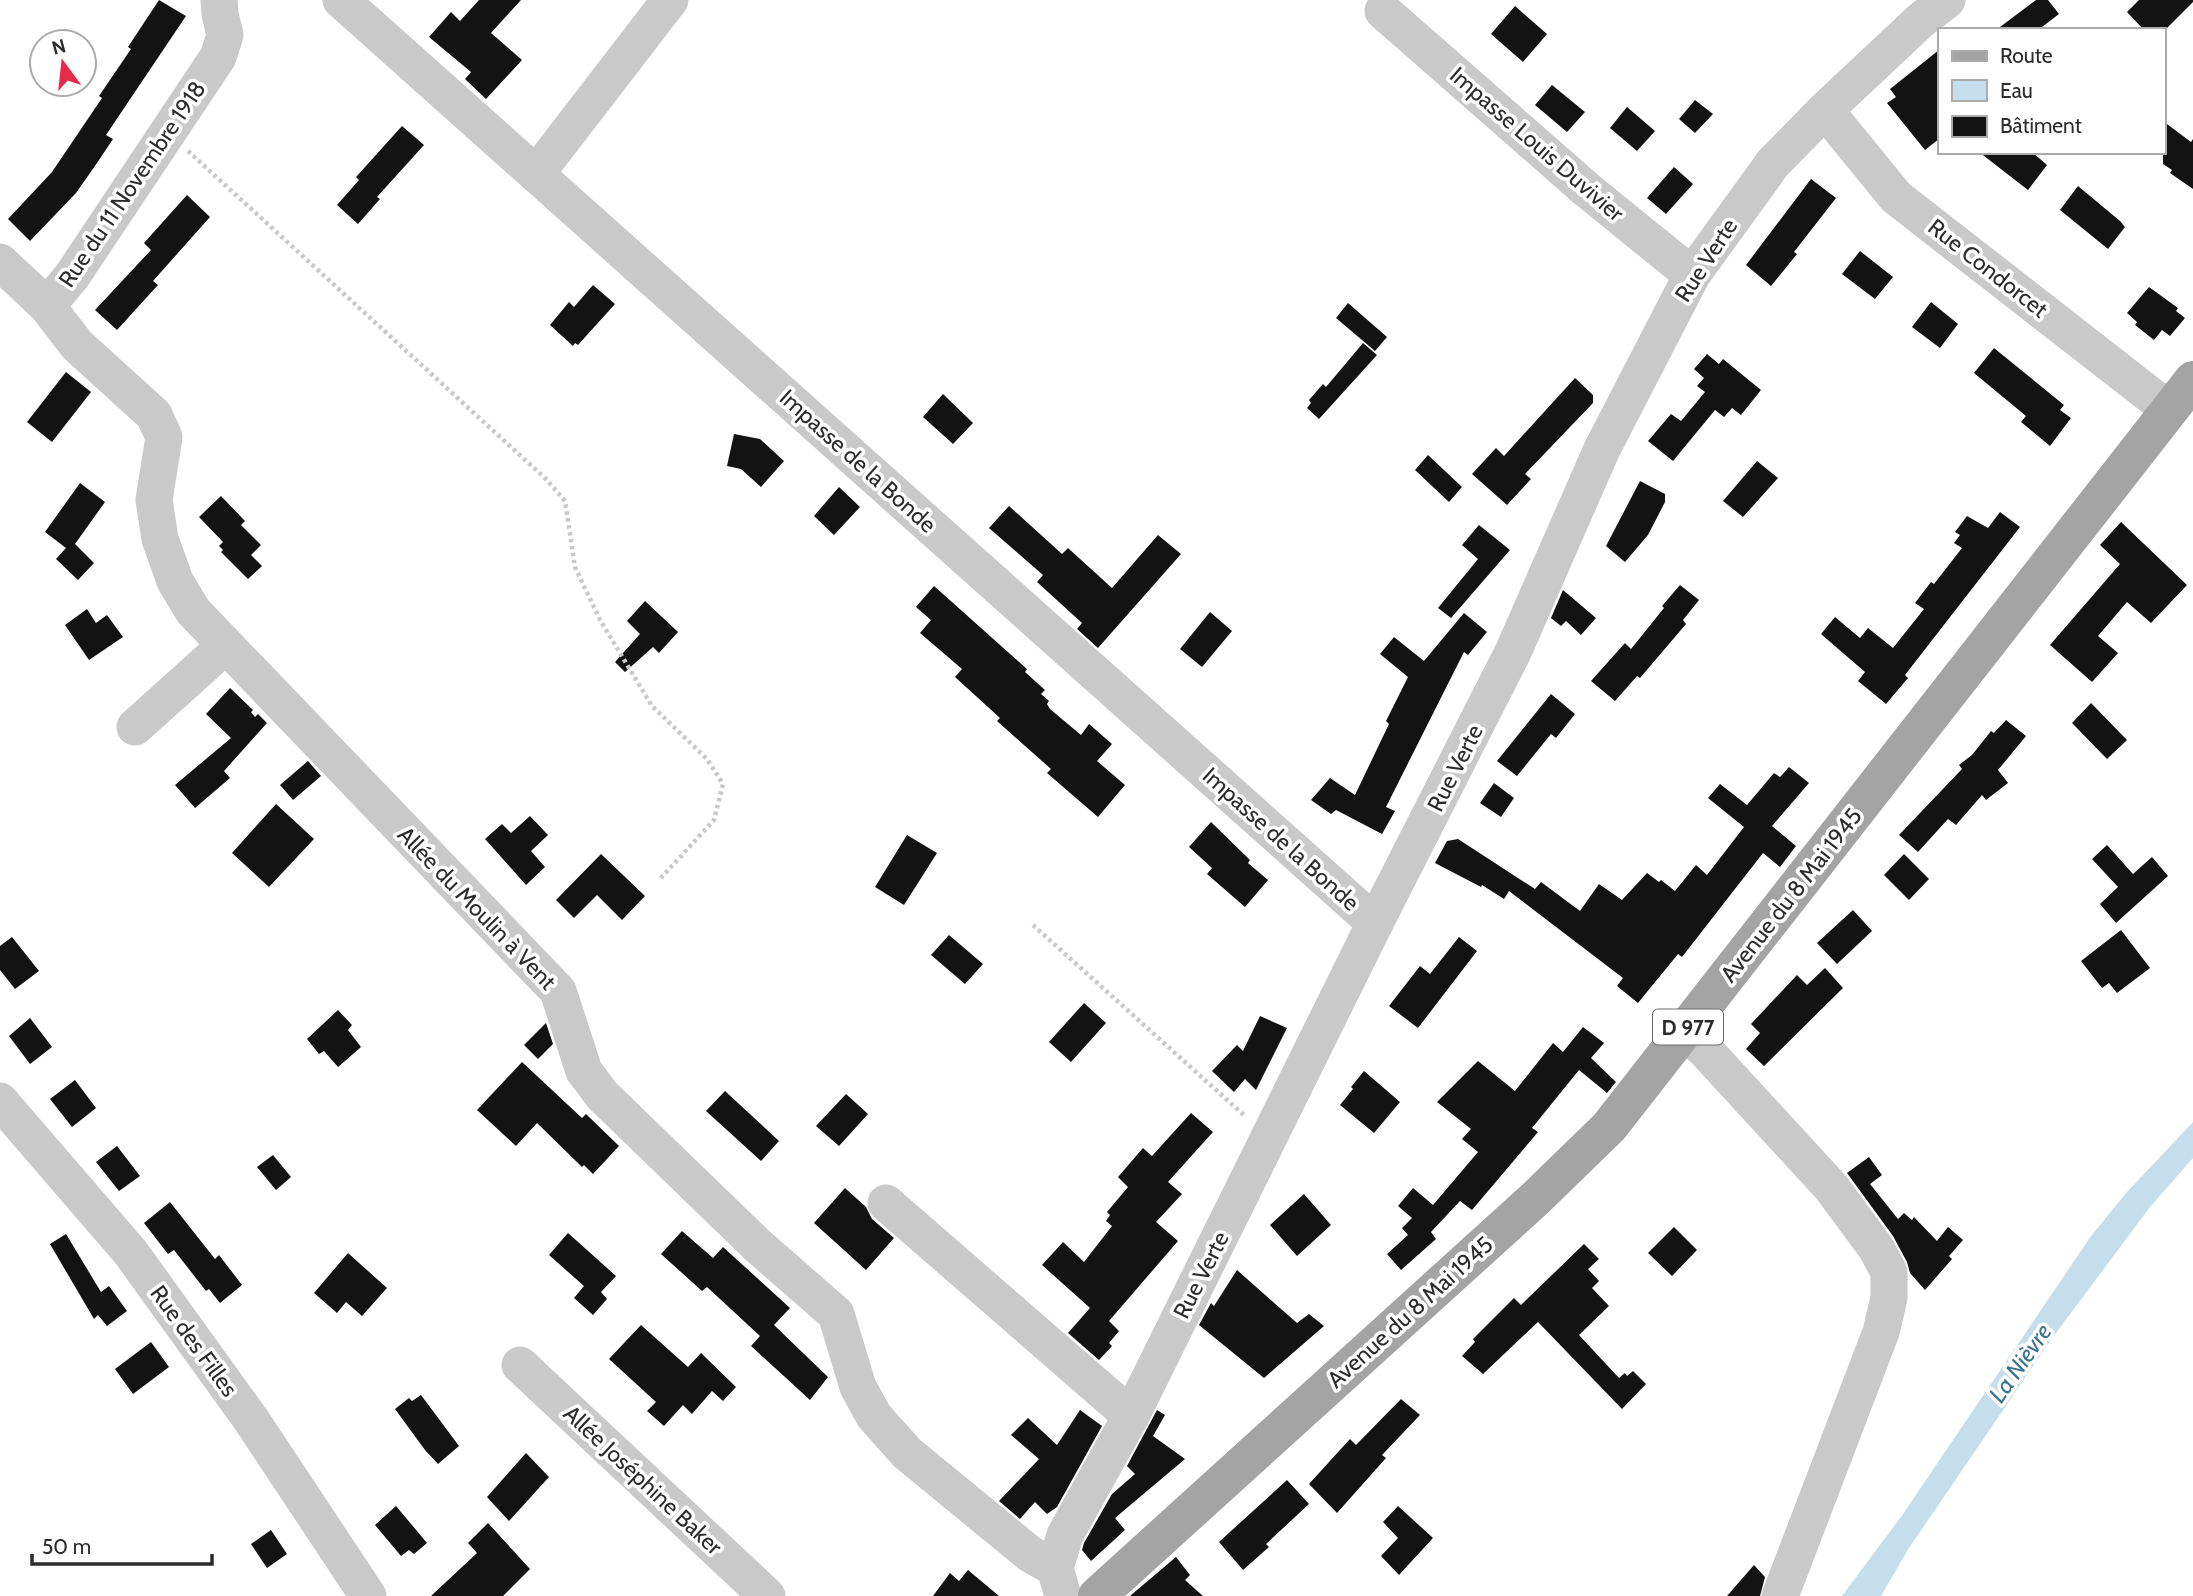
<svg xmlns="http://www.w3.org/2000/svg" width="2193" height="1596" viewBox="0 0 2193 1596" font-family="Cabin,sans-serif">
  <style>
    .water { fill: #c4dfeb }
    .building { fill: #131313 }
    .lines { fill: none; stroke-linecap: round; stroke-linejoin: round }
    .path { stroke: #c9c9c9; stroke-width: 4.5; stroke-dasharray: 3.5 3.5; stroke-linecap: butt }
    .minor { stroke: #c9c9c9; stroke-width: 37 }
    .major { stroke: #a4a4a4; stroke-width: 38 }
    .labels { text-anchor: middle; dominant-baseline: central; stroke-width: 7; stroke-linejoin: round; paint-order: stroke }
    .shield { fill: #fff; stroke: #6b6b6b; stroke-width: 2 }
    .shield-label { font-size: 21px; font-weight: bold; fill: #2c2c2c }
    .street-label { font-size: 23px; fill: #2c2c2c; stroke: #fff }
    .water-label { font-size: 24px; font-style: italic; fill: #3a758e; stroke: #fff }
  </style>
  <rect width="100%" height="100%" fill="#fff"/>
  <path class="water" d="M2193,1122V1158L2150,1207L2053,1337L1909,1548L1881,1596H1842L1903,1514L2091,1236L2127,1192Z"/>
  <g class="building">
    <path d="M159,0L186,16L106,135L113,139L97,163L76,193L30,241L8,219L52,172L102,98L99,96L131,49L128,47Z"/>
    <path d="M479,0H521L491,33L522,60L486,99L465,79L471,72L429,37L451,12L460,21Z"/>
    <path d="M2036,0H2048L2059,14L2038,30H1996Z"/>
    <path d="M2139,0H2193V2L2165,30H2144L2127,12Z"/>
    <path d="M1515,6L1547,34L1523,62L1491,34Z"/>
    <path d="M1939,50V139L1925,150L1887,103L1896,97L1890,89Z"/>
    <path d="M1552,85L1585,112L1567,132L1535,105Z"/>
    <path d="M1695,100L1713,114L1695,133L1679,119Z"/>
    <path d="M1627,107L1655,131L1637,151L1610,128Z"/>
    <path d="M2163,121L2191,142L2193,139V189L2170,173L2172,170L2163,164Z"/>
    <path d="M402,126L424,145L377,197L380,199L358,224L337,205L359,180L356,177Z"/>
    <path d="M1979,152H2032L2047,165L2028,190Z"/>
    <path d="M1674,167L1693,184L1666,214L1647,198Z"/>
    <path d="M1811,179L1836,198L1794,252L1797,254L1771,286L1746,265Z"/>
    <path d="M2078,186L2120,221L2125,227L2108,249L2060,210Z"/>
    <path d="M187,195L210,217L153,281L158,285L117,330L95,310L151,250L144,243Z"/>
    <path d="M1860,251L1893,277L1875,299L1842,274Z"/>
    <path d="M593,285L615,304L578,345L575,343L573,346L550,325L569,302L574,307Z"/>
    <path d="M2149,287L2178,308L2176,311L2185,318L2170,336L2162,330L2154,340L2135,325L2137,322L2127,313Z"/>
    <path d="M1931,302L1958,324L1940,348L1912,327Z"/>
    <path d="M1348,303L1387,337L1375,351L1336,318Z"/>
    <path d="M1363,343L1377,355L1319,419L1307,408L1311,403L1309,400L1323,384L1326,387Z"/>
    <path d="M1994,348L2064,405L2060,410L2071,418L2050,446L2021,422L2026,416L1974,373Z"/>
    <path d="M1707,354L1719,364L1723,359L1761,390L1741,415L1732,408L1724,417L1715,410L1673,461L1648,441L1671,414L1681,421L1705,392L1697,386L1704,378L1694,369Z"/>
    <path d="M66,372L91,392L52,442L27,422Z"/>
    <path d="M1575,378L1593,395V403L1525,474L1531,479L1507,505L1472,474L1496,448L1504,456Z"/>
    <path d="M943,394L973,423L953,444L923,417Z"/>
    <path d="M734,434L760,439L784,461L761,487L741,469L727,466Z"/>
    <path d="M1428,455L1462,487L1449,502L1415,470Z"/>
    <path d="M1757,461L1778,478L1743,517L1723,501Z"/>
    <path d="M1640,481L1665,494V502L1648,535L1625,562L1606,546Z"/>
    <path d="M80,483L105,502L75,544L94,563L78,580L56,559L66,548L45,532Z"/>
    <path d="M839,487L860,507L834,535L814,516Z"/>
    <path d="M221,496L245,521L241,525L261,545L251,555L262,566L248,579L221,552L223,550L219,546L223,542L199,517Z"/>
    <path d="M1009,506L1062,554L1068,548L1112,588L1158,535L1181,554L1098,648L1077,629L1082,623L1037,582L1043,575L989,528Z"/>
    <path d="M2000,512L2020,527L1905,675L1908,678L1886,704L1858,681L1865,672L1821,634L1835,617L1860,638L1868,628L1893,648L1924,609L1915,603L1931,582L1934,584L1962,548L1954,543L1960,535L1955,532L1967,516L1988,528Z"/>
    <path d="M2121,522L2187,585L2151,623L2127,602L2098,636L2118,653L2092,682L2050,645L2120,564L2100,545Z"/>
    <path d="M1479,525L1510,550L1451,618L1438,608L1478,559L1462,545Z"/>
    <path d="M1680,585L1699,600L1683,620L1686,624L1640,678L1637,676L1615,701L1591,681L1625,643L1631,649L1664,608L1662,606Z"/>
    <path d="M934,586L1027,669L1025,672L1045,690L1041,694L1049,701L1047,704L1050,709L1081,735L1089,724L1112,744L1097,761L1125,785L1098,817L1047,773L1051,769L997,721L1000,718L955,677L962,669L920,633L931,620L916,607Z"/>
    <path d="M1563,590L1596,618L1581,635L1566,621L1561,626L1551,618Z"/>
    <path d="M645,601L678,632L659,653L653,647L625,672L615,662L640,634L627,621Z"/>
    <path d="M87,609L96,623L107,615L123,637L89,660L65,625Z"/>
    <path d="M1210,612L1232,631L1202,667L1180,649Z"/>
    <path d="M1464,613L1487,632L1468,655L1464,652L1386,807L1395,811L1382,834L1336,810L1331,814L1311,800L1330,778L1355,795L1389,724L1386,721L1408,677L1380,654L1394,637L1424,661Z"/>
    <path d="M230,688L253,710L251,712L255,717L258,714L267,723L224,771L230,778L195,808L175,785L231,738L206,714Z"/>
    <path d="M1551,694L1575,714L1556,738L1551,734L1517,776L1497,761Z"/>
    <path d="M2091,703L2127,740L2107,759L2072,723Z"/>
    <path d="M2006,720L2026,736L1998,770L2008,783L1986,800L1982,795L1956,825L1948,819L1918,852L1899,835L1962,769L1959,765L1972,755L1991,731L1994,733Z"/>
    <path d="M308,761L321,776L293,800L280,785Z"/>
    <path d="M1789,767L1809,783L1772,826L1796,846L1780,867L1763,853L1682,957L1678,954L1638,1003L1617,986L1623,978L1509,891L1504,899L1482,885L1481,887L1435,863L1447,841L1458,839L1535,889L1541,882L1580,911L1599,884L1622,900L1647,873L1659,882L1661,880L1675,891L1696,865L1707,875L1744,827L1708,798L1720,784L1747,805L1774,773L1780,777Z"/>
    <path d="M1494,783L1514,798L1501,817L1480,803Z"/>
    <path d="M276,804L314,839L269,887L232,853Z"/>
    <path d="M530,816L548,835L531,851L545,867L526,885L485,839L502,824L511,833Z"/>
    <path d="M1211,822L1250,860L1248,863L1268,880L1245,907L1207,874L1212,868L1189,847Z"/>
    <path d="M907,835L937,853L904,905L875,887Z"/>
    <path d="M2107,845L2133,874L2152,857L2168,876L2116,923L2100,904L2118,887L2092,859Z"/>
    <path d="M601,854L645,896L622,920L597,895L574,918L556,900Z"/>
    <path d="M1904,854L1929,879L1909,900L1884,875Z"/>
    <path d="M1853,910L1872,931L1837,964L1817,943Z"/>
    <path d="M2121,930L2150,968L2117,993L2109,983L2102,988L2081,961Z"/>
    <path d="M949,935L983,964L965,984L931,955Z"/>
    <path d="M12,937L39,971L15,989L0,970V946Z"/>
    <path d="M1459,937L1477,951L1418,1028L1389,1006L1420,966L1430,974Z"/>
    <path d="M1825,968L1843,988L1764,1066L1746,1049L1760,1033L1751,1024L1797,975L1807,985Z"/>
    <path d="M1084,1003L1106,1023L1071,1062L1049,1042Z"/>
    <path d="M338,1010L352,1025L348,1030L361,1047L338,1067L324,1051L319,1054L307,1039Z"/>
    <path d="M1260,1016L1287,1028L1256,1090L1245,1079L1234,1092L1212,1071L1237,1045L1243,1051Z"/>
    <path d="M30,1018L52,1047L30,1064L9,1036Z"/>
    <path d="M546,1023L553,1044L538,1059L524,1045Z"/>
    <path d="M1583,1027L1604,1043L1591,1058L1616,1082L1607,1093L1579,1070L1532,1128L1538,1132L1472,1210L1460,1201L1431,1232L1436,1239L1401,1270L1387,1254L1408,1235L1402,1228L1412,1218L1398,1206L1413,1188L1433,1205L1478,1152L1462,1139L1471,1129L1437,1102L1478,1061L1515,1091L1553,1043L1563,1052Z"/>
    <path d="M522,1062L582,1118L586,1114L619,1146L593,1174L584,1165L582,1167L537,1123L516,1146L477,1110Z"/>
    <path d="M1364,1071L1400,1102L1374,1133L1340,1105L1353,1089L1351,1087Z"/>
    <path d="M75,1080L96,1108L72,1127L50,1099Z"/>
    <path d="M725,1091L779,1141L761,1161L706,1111Z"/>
    <path d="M846,1094L868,1114L839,1146L816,1126Z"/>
    <path d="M1191,1113L1213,1132L1168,1182L1182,1194L1156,1222L1178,1241L1109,1321L1119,1331L1109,1343L1112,1346L1099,1360L1068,1333L1090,1308L1042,1265L1063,1242L1084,1262L1112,1226L1106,1221L1110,1215L1107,1212L1128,1187L1118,1177L1143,1148L1152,1156Z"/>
    <path d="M117,1146L140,1176L119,1191L96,1162Z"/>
    <path d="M273,1155L291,1177L276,1190L257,1167Z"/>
    <path d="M1869,1157L1882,1175L1870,1184L1898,1219L1904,1213L1912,1220L1914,1217L1937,1241L1948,1227L1963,1240L1949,1256L1952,1259L1925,1290L1910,1273L1907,1262L1893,1236L1847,1173Z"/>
    <path d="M845,1188L866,1207L872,1219L894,1238L866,1270L814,1223Z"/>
    <path d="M1304,1194L1331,1225L1297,1256L1270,1225Z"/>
    <path d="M170,1202L215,1259L219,1255L242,1285L220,1303L209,1289L206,1291L174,1250L168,1254L144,1223Z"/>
    <path d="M1674,1227L1697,1250L1672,1276L1648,1253Z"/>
    <path d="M682,1231L713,1258L723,1247L790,1308L774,1325L828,1377L810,1400L751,1346L760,1336L707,1287L702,1291L661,1254Z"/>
    <path d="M568,1233L616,1276L601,1292L607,1299L593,1315L574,1298L584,1286L549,1255Z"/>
    <path d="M66,1234L101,1292L109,1286L127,1311L107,1326L98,1315L94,1319L50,1244Z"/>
    <path d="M1584,1244L1599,1259L1588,1269L1599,1281L1592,1288L1609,1306L1579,1335L1619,1378L1625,1373L1627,1376L1633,1371L1646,1384L1622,1409L1538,1322L1483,1374L1462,1356L1475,1342L1473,1339L1514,1298L1521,1305Z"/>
    <path d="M348,1253L387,1288L362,1316L346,1302L337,1313L314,1293Z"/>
    <path d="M1237,1270L1297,1323L1309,1314L1324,1326L1264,1378L1199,1325L1211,1303L1214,1306Z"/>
    <path d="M641,1325L688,1367L701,1353L736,1387L723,1401L712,1391L692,1414L683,1405L664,1426L647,1411L656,1402L609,1359Z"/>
    <path d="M151,1342L169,1367L133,1394L115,1369Z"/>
    <path d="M421,1395L459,1446L438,1464L425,1450L395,1409L409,1398L412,1401Z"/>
    <path d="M1401,1399L1420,1415L1382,1455L1386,1458L1337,1513L1309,1484L1350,1439L1356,1445Z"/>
    <path d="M1080,1410L1102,1426L1057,1507L1047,1514L1035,1502L1020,1519L999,1501L1039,1459L1011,1435L1028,1418L1057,1445Z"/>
    <path d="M1157,1410L1165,1415L1153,1436L1185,1459L1115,1518L1125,1530L1091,1561L1082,1550L1084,1543L1112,1494L1135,1474L1127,1466Z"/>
    <path d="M526,1453L549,1477L509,1521L487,1497Z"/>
    <path d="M1287,1480L1309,1504L1266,1544L1269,1547L1243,1570L1219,1542Z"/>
    <path d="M396,1506L427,1543L414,1554L409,1550L401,1556L375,1525Z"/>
    <path d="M1398,1506L1433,1538L1399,1575L1381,1556L1398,1538L1383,1522Z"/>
    <path d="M488,1523L530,1569L503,1596H431L477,1553L468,1543Z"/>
    <path d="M271,1530L287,1554L267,1568L251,1544Z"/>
    <path d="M1176,1557L1190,1575L1185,1580L1203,1596H1130Z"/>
    <path d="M1754,1565L1765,1577L1760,1596H1727Z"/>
    <path d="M968,1570L999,1596H933L950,1573L959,1581Z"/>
  </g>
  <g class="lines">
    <g class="path">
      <path d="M188,151L546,479L565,501L575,567L600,620L652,706L707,759L723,784L714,820L659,880"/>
      <path d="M1033,925L1246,1117"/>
    </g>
    <g class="minor">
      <path d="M341,0L1375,923"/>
      <path d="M1383,11L1586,189L1692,275"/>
      <path d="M1825,110L1896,197L2154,398L2170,406"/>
      <path d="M536,174L670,0"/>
      <path d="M0,262L47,306L72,276L218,57L225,35L220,14L219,0"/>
      <path d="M47,306L77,345L154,415L164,437L154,500L160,539L175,581L193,611L558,991L584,1071L602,1095L757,1245L836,1314L858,1387L874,1416L907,1453L1030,1554L1055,1568"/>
      <path d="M135,727L225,646"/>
      <path d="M1684,1032L1705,1050L1831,1187L1876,1248L1889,1272V1298L1881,1332L1780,1596"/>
      <path d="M0,1101L131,1253L252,1421L368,1596"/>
      <path d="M886,1203L1131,1416"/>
      <path d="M520,1365L767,1596"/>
      <path d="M1063,1596L1055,1568L1065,1535L1131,1416L1375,923L1513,652L1602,449L1692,275L1773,163L1825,110L1921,20L1947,0"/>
    </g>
    <path class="major" d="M1097,1596L1536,1198L1609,1127L2193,380"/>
  </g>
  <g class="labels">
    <rect class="shield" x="1653" y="1009.5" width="70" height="35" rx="5"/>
    <g class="shield-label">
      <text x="1688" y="1027">D 977</text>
    </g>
    <g class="street-label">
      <text transform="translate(1537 144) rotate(41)">Impasse Louis Duvivier</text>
      <text transform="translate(132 184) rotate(-56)">Rue du 11 Novembre 1918</text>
      <text transform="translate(1706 260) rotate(-57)">Rue Verte</text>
      <text transform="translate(1988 268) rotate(38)">Rue Condorcet</text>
      <text transform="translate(858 461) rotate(42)">Impasse de la Bonde</text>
      <text transform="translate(1455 768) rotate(-63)">Rue Verte</text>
      <text transform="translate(1281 839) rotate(42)">Impasse de la Bonde</text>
      <text transform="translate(1791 895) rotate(-52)">Avenue du 8 Mai 1945</text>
      <text transform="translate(477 908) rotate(46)">Allée du Moulin à Vent</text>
      <text transform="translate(1201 1275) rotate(-63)">Rue Verte</text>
      <text transform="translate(1410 1312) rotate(-42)">Avenue du 8 Mai 1945</text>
      <text transform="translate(194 1341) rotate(54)">Rue des Filles</text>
      <text transform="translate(643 1480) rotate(43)">Allée Joséphine Baker</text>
    </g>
    <g class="water-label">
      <text transform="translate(2020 1363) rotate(-55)">La Nièvre</text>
    </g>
  </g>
  <rect x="1938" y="28" width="228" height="126" fill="#ffffff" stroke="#ababab" stroke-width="2"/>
  <rect x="1952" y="51" width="35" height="10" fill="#a4a4a4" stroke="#ababab" stroke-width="2"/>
  <text x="2000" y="63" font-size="21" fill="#2c2c2c">Route</text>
  <rect x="1952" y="80" width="35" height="21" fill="#c4dfeb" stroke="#ababab" stroke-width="2"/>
  <text x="2000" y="98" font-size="21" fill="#2c2c2c">Eau</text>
  <rect x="1952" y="116" width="35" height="21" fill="#131313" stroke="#ababab" stroke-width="2"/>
  <text x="2000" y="133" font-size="21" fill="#2c2c2c">Bâtiment</text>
  <g transform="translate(63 63) rotate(345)"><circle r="33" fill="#ffffff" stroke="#ababab" stroke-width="2"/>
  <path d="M0-5L12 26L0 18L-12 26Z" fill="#e62a4a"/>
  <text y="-10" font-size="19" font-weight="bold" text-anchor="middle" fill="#2c2c2c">N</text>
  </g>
  <path d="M32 1554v10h180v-10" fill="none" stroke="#2c2c2c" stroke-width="3.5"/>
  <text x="42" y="1554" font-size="21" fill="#2c2c2c" stroke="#ffffff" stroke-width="5" paint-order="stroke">50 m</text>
</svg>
